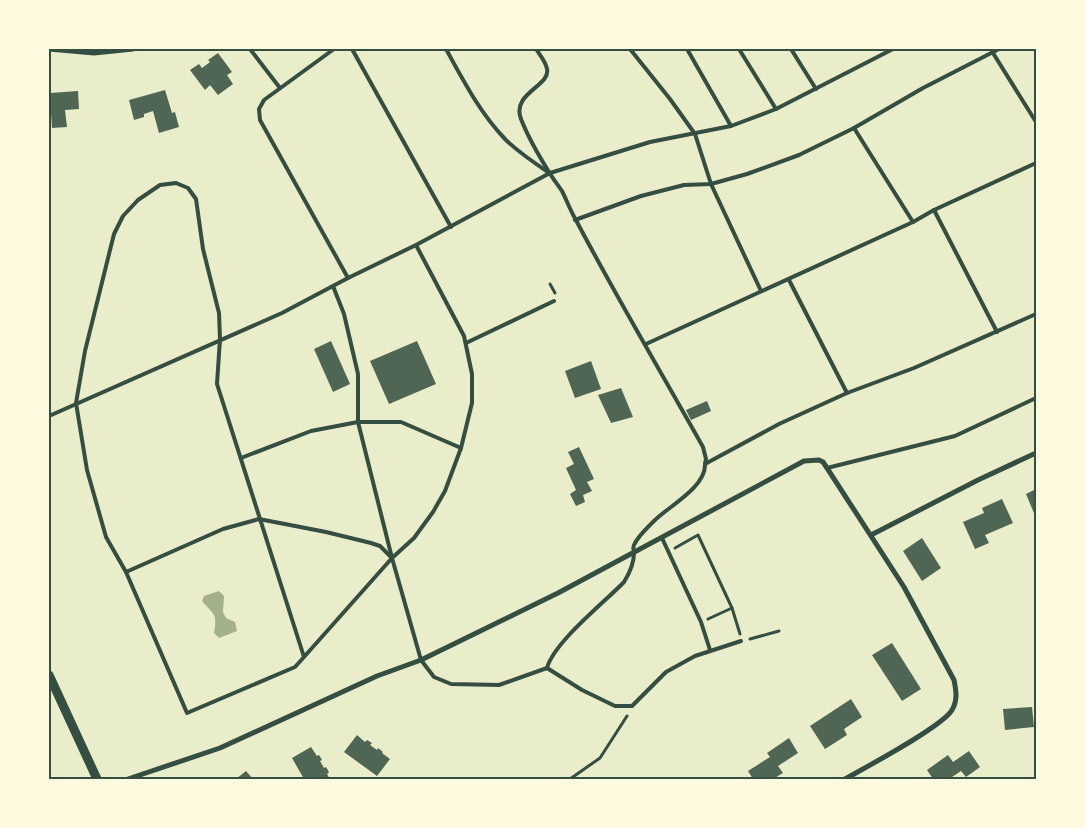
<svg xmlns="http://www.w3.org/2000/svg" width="1085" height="828" viewBox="0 0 1085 828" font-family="Karla,sans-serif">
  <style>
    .water { fill: #a3b18a }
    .building { fill: #4f6655 }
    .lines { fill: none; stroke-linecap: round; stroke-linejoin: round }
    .path { stroke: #344e41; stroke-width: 3 }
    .service { stroke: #344e41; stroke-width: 4 }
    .minor { stroke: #344e41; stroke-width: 5 }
    .tertiary { stroke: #344e41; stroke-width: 9 }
    .neatline { fill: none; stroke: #344e41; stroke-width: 2 }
  </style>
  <rect width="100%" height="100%" fill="#e9edc9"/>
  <path class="water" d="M219,591L224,596L223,612L226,618L235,622L237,631L219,638L214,633C218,612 213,615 202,601L204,596Z"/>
  <g class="building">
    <path d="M218,53L232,72L227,75L233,84L218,95L210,85L205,90L190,70L199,64L202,68L210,62L208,60Z"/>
    <path d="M165,90L172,113L175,112L179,127L159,133L153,111L144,114V117L134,120L129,100Z"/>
    <path d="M78,91L79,109L65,110L67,127L52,128L51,113H49L50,93Z"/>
    <path d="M331,341L350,384L333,392L314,349Z"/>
    <path d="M417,341L436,384L389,404L370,361Z"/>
    <path d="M591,361L601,389L575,398L565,371Z"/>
    <path d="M621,388L633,417L611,423L598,395Z"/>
    <path d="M707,401L711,411L691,420L686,410Z"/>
    <path d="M579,447L594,479L587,482L592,491L583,495L585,502L576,506L570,494L576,490L566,468L574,464L568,452Z"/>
    <path d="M1036,489V518L1026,494Z"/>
    <path d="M1002,499L1013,523L985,535L989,543L975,549L963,522L984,513L982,508Z"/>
    <path d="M922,538L941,568L922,581L903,551Z"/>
    <path d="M892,643L921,689L902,701L872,655Z"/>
    <path d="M851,699L862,717L844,729L847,735L825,749L810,726Z"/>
    <path d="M1032,707L1034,727L1005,730L1003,709Z"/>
    <path d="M357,735L365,742L367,740L372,743L370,745L377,750L378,748L383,752L382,753L390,759L377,776L344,752Z"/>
    <path d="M789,738L798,753L778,766L783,773L773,779H753L748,771L770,757L767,753Z"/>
    <path d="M311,747L317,756L319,755L322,760L320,761L324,768L326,767L329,772L327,774L330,779H304L292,758Z"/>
    <path d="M969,751L980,767L966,777L961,771L949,779H933L927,770L948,755L953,762Z"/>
    <path d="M246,771L253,779H236Z"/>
  </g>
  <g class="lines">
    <g class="path">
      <path d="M550,284L555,293"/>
      <path d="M675,548L698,535L732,608L740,634"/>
      <path d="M708,619L732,608"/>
      <path d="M750,639L779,631"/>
      <path d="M570,779L600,758L627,716"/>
    </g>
    <g class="service">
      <path d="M250,49L280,88"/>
      <path d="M334,49L264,100L259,109L260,120L348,278"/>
      <path d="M352,49L451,227"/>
      <path d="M446,49C463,80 480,113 505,139C518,152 533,162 548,172"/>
      <path d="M536,49C540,55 546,62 547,69C551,86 511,93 521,119C528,137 539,156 549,172C553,179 558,185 562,191C567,201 571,212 577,222C617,298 661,372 703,447L706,459L705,464"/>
      <path d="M630,49L670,99L695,134L711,184L761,291"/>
      <path d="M687,49L731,126"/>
      <path d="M739,49L776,109"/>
      <path d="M791,49L816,89"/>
      <path d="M993,53L1036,122"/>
      <path d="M854,128L913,222"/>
      <path d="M934,210L997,332"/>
      <path d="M575,220L641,196L684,185L711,184L747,174L799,155L854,128L923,88L999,49"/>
      <path d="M789,280L847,393"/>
      <path d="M333,286L344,314L358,374V422L392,558L421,660L434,677L451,684L499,685L547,668"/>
      <path d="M466,343L554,301"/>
      <path d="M646,344L913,222L934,210L1036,163"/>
      <path d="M49,416L282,313L348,278L416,245L550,173L650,142L731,126L776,109L893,49"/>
      <path d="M241,458L311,431L358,422H401L461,448"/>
      <path d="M827,468L955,436L1036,398"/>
      <path d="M662,538L701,622L710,650"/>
      <path d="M126,572L223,529L259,519L326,532L371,543L380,546L392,558"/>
      <path d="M304,657L217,384L220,339L219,313L203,249L196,199L188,188L176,183L160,185L138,200L123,216L114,234L85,351L76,403L87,470L106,537L126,572L187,713L295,667L304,657L392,558L414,538L433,512L445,491L461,448L472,403V374L464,336L416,245"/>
      <path d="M547,668C554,642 605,602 624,582C629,574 634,563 634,553C634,546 632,552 634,545C638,536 647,528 654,521C669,506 706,487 705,464L779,424L847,393L914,368L1036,314"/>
      <path d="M547,668L582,690L615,706H632L666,672L695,656L741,641"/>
    </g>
    <g class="minor">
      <path d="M49,49L94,53L133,49"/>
      <path d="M871,535L978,480L1036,453"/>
      <path d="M128,779L220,748L377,676L421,660L558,593L804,461L819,460L823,462L827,468L904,587L954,680C956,690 958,700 952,710C942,727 866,767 845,779"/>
    </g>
    <path class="tertiary" d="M49,675L97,779"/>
  </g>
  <rect width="1085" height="828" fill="none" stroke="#fefae0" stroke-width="100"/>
  <rect x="50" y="50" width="985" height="728" class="neatline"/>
</svg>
